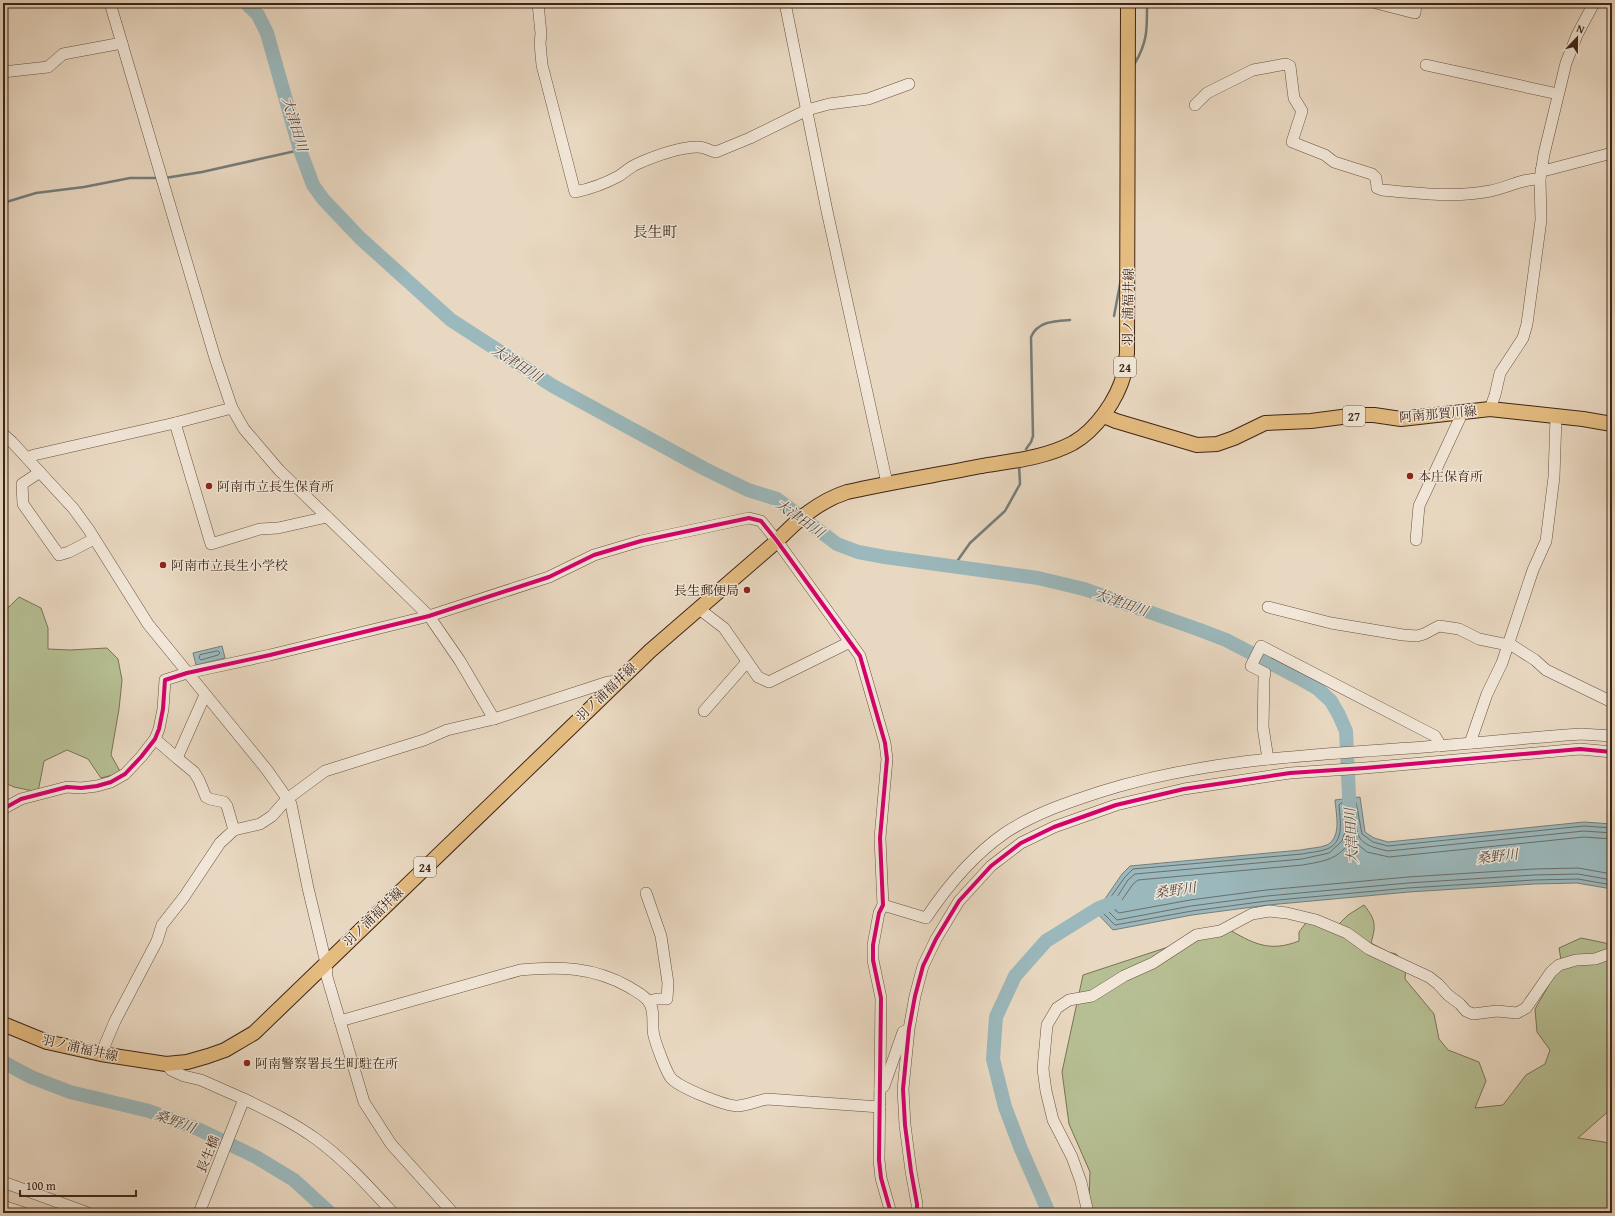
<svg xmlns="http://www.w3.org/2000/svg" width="1615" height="1216" viewBox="0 0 1615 1216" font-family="'Gentium Book Plus','Noto Serif JP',serif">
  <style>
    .green { fill: #b6bf93; stroke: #7a7254 }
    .water { fill: #9bb8bc; stroke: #757d7a }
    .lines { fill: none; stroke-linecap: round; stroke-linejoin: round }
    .shore { stroke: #6c6e69; stroke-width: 1 }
    .stream { stroke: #757d7a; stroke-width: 2.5 }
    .river { stroke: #9bb8bc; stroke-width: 14 }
    .minor-casing { stroke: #685141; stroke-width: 12 }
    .major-casing { stroke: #3d2416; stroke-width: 16 }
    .minor { stroke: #f1e6d7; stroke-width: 11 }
    .major { stroke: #e4bc80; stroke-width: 14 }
    .cycleway-casing { stroke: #f1e6d7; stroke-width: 6 }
    .cycleway { stroke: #d6006c; stroke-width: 4 }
    .poi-dot { fill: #8f2418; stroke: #f1e6d7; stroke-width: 1.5 }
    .labels { text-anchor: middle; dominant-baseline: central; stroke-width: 3; stroke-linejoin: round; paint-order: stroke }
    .shield { fill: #f1e6d7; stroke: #735e50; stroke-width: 1 }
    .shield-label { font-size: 12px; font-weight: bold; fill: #3d2416 }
    .street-label { font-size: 13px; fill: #3d2416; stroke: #f1e6d7 }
    .poi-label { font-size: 13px; fill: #3d2416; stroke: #f1e6d7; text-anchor: start }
    .water-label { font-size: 14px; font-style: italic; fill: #544940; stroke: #f1e6d7 }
    .quarter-label { font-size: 15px; fill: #3d2416; stroke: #f1e6d7 }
  </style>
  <rect width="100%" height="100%" fill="#e9d8c1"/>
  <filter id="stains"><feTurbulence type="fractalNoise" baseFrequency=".005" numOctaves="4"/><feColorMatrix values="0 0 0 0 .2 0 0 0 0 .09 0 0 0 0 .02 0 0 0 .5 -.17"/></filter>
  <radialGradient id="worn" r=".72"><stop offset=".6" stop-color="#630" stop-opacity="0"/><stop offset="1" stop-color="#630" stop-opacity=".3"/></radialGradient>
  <g class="green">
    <path d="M19,597L41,608L48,628V649L70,650L107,648L118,659L122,680L119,709L111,755L121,773L101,778L88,759L67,750L44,761L38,792L14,787L3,782V605L9,607Z"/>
    <path d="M1364,905C1376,920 1376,926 1371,943L1388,952L1396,954L1406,964L1405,979L1434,1014L1439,1039L1448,1050L1479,1062L1486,1081L1475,1108L1503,1105L1526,1075L1545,1064L1550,1050L1537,1032L1535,1009L1554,976L1562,966L1559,948L1581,938L1605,943L1612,946V1108L1578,1138L1604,1142L1612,1145V1213H1094L1089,1201L1090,1172L1069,1124L1062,1072L1083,975L1226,928C1253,943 1268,953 1299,941V932L1308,920L1332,931L1348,915Z"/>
  </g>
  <g class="water">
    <path d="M222,646L225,658L196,665L193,653Z"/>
    <path d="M1360,797L1365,832L1374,838L1388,842L1584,822L1612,824V889L1577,883L1534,884L1409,892L1268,905L1192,915L1113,930L1096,912L1122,874L1130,866L1301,850C1309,848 1320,848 1327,845C1342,837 1336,814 1335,800Z"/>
  </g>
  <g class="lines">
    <g class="shore">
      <path d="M218,651L220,653L218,655L201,660L199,658L200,655Z"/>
      <path d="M1612,828L1584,826L1388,846L1373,842L1362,834L1356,802L1341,803L1339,805C1340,820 1345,842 1327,849C1320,852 1310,852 1302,854L1133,869L1125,877L1101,911L1115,925L1192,911L1267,901L1408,888L1534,880L1578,879L1612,885"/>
      <path d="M1612,833L1584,831L1388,851C1355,844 1358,838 1353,808H1346L1345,810L1346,829L1342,841L1329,853L1302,859L1135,874L1128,880L1108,911L1117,920L1191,906L1267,896L1408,883L1534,875L1578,874L1612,880"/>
      <path d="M1612,839L1584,837L1389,857L1367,852L1350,838C1348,842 1347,846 1344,849C1333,861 1318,862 1303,865L1138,880L1133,884L1115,910L1119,913L1190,900L1266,890L1408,877L1534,869L1578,868L1612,874"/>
    </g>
    <g class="stream">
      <path d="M1135,63C1148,41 1147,28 1147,3"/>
      <path d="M165,178L202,172L300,150"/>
      <path d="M3,203L36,193L84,187L130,178H158"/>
      <path d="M1114,316L1121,279"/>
      <path d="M1026,449L1031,442L1033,436L1031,337C1038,321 1055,321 1070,320"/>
      <path d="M953,567L970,543L1005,511L1020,484L1019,465"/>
    </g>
    <g class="river">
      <path d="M246,3L258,15L267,33L300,150L313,185L323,199L360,238L451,320L553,386L705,469L748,490L777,499L837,544L858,552L885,557L1038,578L1084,589L1200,630L1226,640L1299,678L1318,689L1331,701L1339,715L1346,731L1350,817"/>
      <path d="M3,1062L31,1077L70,1092L149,1111L198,1129L256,1157L294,1180L330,1213"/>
      <path d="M1049,1213L1021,1149L1005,1107L993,1059L996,1017L1015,976L1046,941L1099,908L1115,902"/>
    </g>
    <defs>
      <g id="minor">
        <path d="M110,3L215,358L232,408L244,429L279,470L429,616L460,661L494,719"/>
        <path d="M538,3L541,34L540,43L542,65L575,192C590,189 606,183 619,176C625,172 630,167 637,164C655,156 676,148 696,147C704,146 709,151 716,152L750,138L807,110L829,104L868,99L909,84"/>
        <path d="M785,3L827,211L887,483"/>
        <path d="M1376,3L1415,13L1416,3"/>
        <path d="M1426,65L1558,94"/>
        <path d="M3,72L48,67L63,54L122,43"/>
        <path d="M1195,105L1207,93L1253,70L1286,64L1290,66L1294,98L1302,111L1292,142L1325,155L1334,162L1372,174L1376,178L1377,188L1382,190C1417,193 1456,198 1490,191C1507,188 1523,178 1540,179"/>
        <path d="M1541,170H1547L1612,153"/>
        <path d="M1490,409L1495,395L1500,373L1523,338L1527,324L1541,220L1540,179L1544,154L1566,63L1577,35L1594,3"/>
        <path d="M175,423L211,544L260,529L278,528L327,517"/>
        <path d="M3,434L12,442L73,508L89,530L148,624L267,770L291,804L308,888L326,963L327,977L364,1102L391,1144L453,1213"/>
        <path d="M27,458L34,455L175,423L232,408"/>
        <path d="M40,472L22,484L23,504L59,555L69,552L94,539"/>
        <path d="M1416,540L1419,506L1460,418L1459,412"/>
        <path d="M1268,607L1331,623L1403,635L1417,636L1424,634L1439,626L1459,629L1479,639L1513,646L1535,660L1546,670L1612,702"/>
        <path d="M698,608L724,628L758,677L769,682L850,642"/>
        <path d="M704,711L747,662"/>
        <path d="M155,739L177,758L205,695"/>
        <path d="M1470,743L1487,694L1502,663L1533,570L1546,541L1554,477L1556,417"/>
        <path d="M177,758L194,772L199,780L206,797L210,799L224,802L227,806L234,830"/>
        <path d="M1268,759L1263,727L1264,678L1265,673L1251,666L1261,646L1435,736L1438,741L1439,746"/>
        <path d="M3,809L21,799L67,787L81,788L97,786L111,782L125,774L141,757L155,739L159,729L163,709L165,680L187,673L270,655L429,616L549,577L594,555L641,541L749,518L761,521L777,541L860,656L885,743L887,759L880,838L883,905L879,913L873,945V960L881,998L879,1160L881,1178L891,1213"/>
        <path d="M646,893L661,936L668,983L667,999H657L649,1001"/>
        <path d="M883,905L926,918C948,885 972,856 1005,833C1035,813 1069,802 1103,791C1203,760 1307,755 1411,748C1468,744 1524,738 1581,734L1612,736"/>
        <path d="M340,1021L520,970C559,966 594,967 629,987C635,991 644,995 648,1001C656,1010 651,1025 654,1036C656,1044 666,1072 671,1078C680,1088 725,1106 738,1106C748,1105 757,1101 767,1099L880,1107"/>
        <path d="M101,1054L115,1021L157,941L162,925L184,897L220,843L234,830L260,824L272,816L287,799L325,771L424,740L447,730L494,719L608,682L618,681"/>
        <path d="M166,1064L171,1070L184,1076L201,1080L244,1099L199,1213"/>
        <path d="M880,1089L884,1086L903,1032L907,1030"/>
        <path d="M244,1099C269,1111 294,1123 316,1139C345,1160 369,1187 393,1213"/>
        <path d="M3,1182L88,1213"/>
        <path d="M3,1206L24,1213"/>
        <path d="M917,1213V1204L911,1171L905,1125L903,1089L909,1029L915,996L923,966L936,939L959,901L991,866L1021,843L1054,827L1116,805L1184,789L1290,773L1365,768L1580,749L1612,752"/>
        <path d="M1088,1213L1081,1182L1072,1157L1053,1120L1046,1091L1043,1069L1047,1025L1057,1008L1069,1000L1092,996L1124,976L1153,963L1196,935L1220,931L1252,914L1269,911L1287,913L1316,920L1347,933L1369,949L1429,977L1438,984L1448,995L1460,1004L1466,1011L1473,1014L1497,1011L1517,1013L1526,1008L1551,972L1559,965L1576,960L1595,959L1612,953"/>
      </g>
      <g id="major">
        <path d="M1104,416L1116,421L1197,445L1217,444L1234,438L1265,423L1311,421L1357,415H1374L1401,419L1490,409L1583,419L1612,424"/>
        <path d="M3,1024L47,1042L101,1054L166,1064L187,1062L208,1056L225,1050L254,1033L650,651L777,541C797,520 819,501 847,492C891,482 936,475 982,466C1012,461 1045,458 1073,443C1096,430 1117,400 1124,374C1126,367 1126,359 1127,353L1128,3"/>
      </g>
    </defs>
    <use href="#minor" class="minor-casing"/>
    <use href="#major" class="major-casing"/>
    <use href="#minor" class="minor"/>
    <use href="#major" class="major"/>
    <defs>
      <g id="cycleway">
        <path d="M3,809L21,799L67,787L81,788L97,786L111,782L125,774L141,757L155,739L159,729L163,709L165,680L187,673L270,655L429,616L549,577L594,555L641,541L749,518L761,521L777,541L860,656L885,743L887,759L880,838L883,905L879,913L873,945V960L881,998L879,1160L881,1178L891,1213"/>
        <path d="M917,1213V1204L911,1171L905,1125L903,1089L909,1029L915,996L923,966L936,939L959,901L991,866L1021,843L1054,827L1116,805L1184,789L1290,773L1365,768L1580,749L1612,752"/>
      </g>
    </defs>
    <use href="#cycleway" class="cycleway-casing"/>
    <use href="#cycleway" class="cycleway"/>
  </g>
  <g class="poi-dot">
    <circle cx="1410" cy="476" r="4"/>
    <circle cx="209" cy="486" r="4"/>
    <circle cx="163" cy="565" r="4"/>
    <circle cx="747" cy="590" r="4"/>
    <circle cx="247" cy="1063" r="4"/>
  </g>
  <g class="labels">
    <g class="shield">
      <rect x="1114" y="357" width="22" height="20" rx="3"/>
      <rect x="1343" y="406" width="22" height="20" rx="3"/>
      <rect x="414" y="857" width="22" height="20" rx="3"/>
    </g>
    <g class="shield-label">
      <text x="1125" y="367">24</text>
      <text x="1354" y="416">27</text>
      <text x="425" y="867">24</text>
    </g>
    <g class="street-label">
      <text transform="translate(1128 307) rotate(-89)">羽ノ浦福井線</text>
      <text transform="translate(1438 414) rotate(-5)">阿南那賀川線</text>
      <text transform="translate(606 692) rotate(-43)">羽ノ浦福井線</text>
      <text transform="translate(373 917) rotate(-44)">羽ノ浦福井線</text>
      <text transform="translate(80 1048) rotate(13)">羽ノ浦福井線</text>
      <text transform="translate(208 1154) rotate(-68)">長生橋</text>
    </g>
    <g class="poi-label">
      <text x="1418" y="476">本庄保育所</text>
      <text x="217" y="486">阿南市立長生保育所</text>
      <text x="171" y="565">阿南市立長生小学校</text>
      <text x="739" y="590" text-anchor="end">長生郵便局</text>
      <text x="255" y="1063">阿南警察署長生町駐在所</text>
    </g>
    <g class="water-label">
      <text transform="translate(295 124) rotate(73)">大津田川</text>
      <text transform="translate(517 363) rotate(33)">大津田川</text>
      <text transform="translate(800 518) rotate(35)">大津田川</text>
      <text transform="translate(1121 602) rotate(20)">大津田川</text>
      <text transform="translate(1351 836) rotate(-93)">大津田川</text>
      <text transform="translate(1497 856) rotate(-6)">桑野川</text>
      <text transform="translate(1175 890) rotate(-8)">桑野川</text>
      <text transform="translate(175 1121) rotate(21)">桑野川</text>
    </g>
    <g class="quarter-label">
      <text x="655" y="231">長生町</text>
    </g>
  </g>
  <rect width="1615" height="1216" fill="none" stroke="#e9d8c1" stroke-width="16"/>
  <rect x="4" y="4" width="1607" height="1208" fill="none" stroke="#3d2416" stroke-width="2"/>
  <rect x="8" y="8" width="1599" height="1200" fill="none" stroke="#3d2416"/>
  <g transform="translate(1577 38) rotate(22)" stroke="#f1e6d7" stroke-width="3" paint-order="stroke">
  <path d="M0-3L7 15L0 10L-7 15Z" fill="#3d2416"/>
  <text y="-6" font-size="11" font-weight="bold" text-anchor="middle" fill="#3d2416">N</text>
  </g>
  <path d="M20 1190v6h116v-6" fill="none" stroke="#3d2416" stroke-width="2"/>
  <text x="26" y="1190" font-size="12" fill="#3d2416" stroke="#f1e6d7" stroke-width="3" paint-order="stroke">100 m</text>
  <rect width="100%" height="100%" filter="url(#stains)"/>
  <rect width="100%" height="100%" fill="url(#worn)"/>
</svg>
